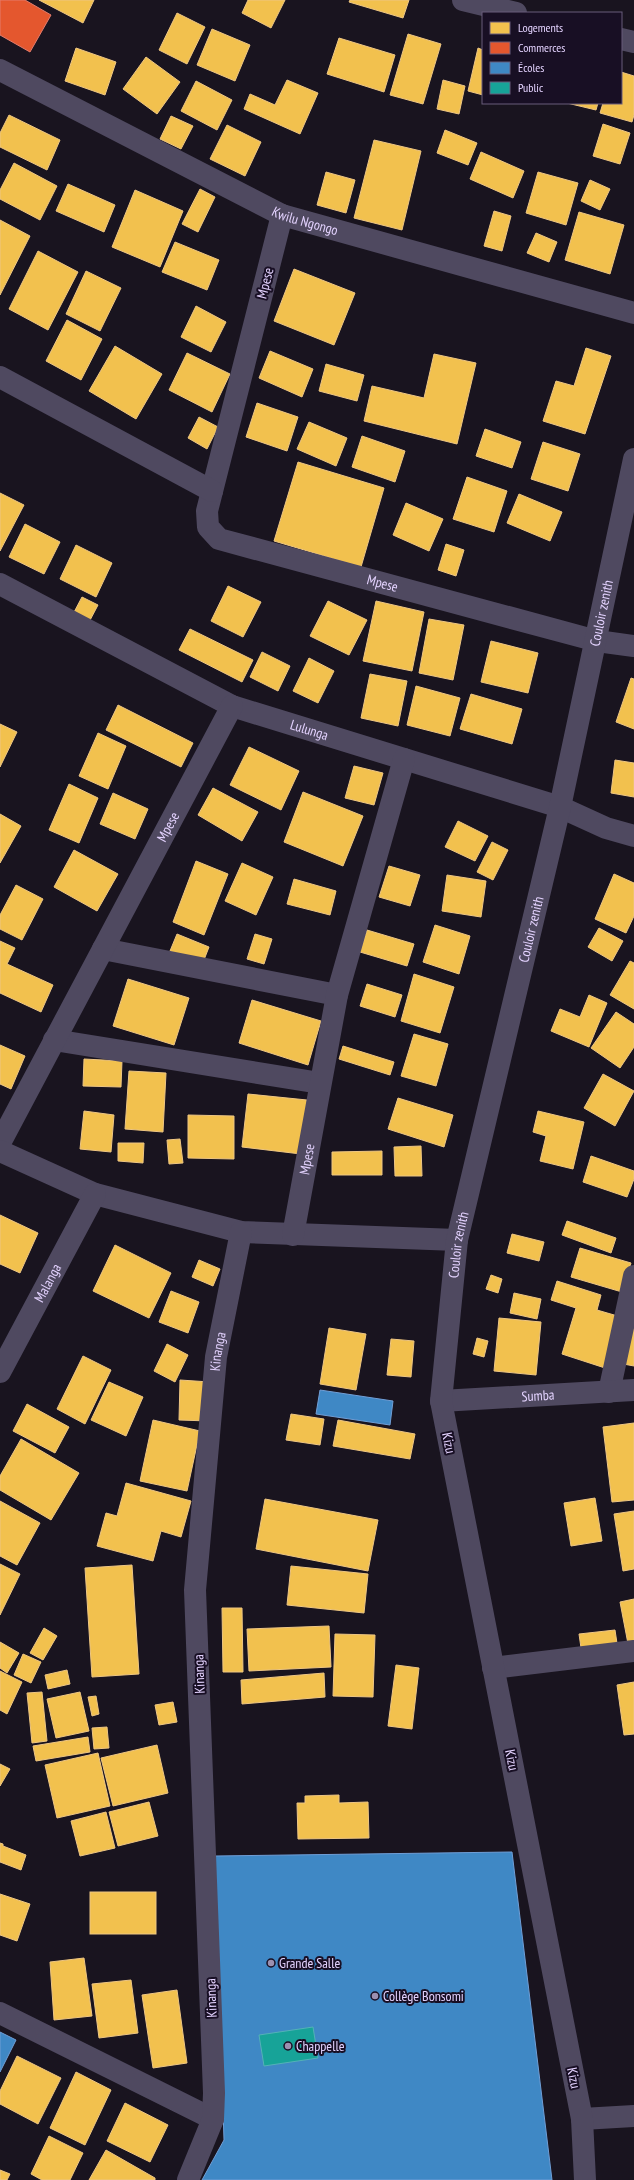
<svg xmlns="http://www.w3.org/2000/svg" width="634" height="2180" viewBox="0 0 634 2180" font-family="'PT Sans Narrow',sans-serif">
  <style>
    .homes { fill: #f2c14e; stroke: #eec683 }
    .shops { fill: #e4572e; stroke: #e47c6c }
    .schools { fill: #3f88c5; stroke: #709ed6 }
    .public { fill: #17a398; stroke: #54b1b7 }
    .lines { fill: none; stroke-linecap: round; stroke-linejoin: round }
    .minor { stroke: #4f4960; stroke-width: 22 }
    .poi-dot { fill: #9c90b0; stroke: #180f24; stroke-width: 1.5 }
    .labels { text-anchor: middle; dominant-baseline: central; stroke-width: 4; stroke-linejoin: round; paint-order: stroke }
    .street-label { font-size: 14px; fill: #e3d2fe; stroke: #180f24 }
    .poi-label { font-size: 14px; fill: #e3d2fe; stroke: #180f24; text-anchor: start }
  </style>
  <rect width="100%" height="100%" fill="#19141f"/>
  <g class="homes">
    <path d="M39,0H94L83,23Z"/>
    <path d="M248,0H285L271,28L242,13Z"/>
    <path d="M350,0H409L403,18L349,2Z"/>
    <path d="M177,13L205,27L187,64L159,50Z"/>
    <path d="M212,29L250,45L235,81L197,65Z"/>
    <path d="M408,34L441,44L423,104L390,95Z"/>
    <path d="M339,38L395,55L384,92L327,74Z"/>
    <path d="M76,48L116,62L105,95L65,81Z"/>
    <path d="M478,48L483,50V95L468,91Z"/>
    <path d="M146,57L180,82L157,114L123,89Z"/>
    <path d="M621,72L634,76V115L632,122L600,113L603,103H621Z"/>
    <path d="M287,80L318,93L300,134L244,109L250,94L275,105Z"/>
    <path d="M443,80L465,86L459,114L437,109Z"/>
    <path d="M196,81L232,100L217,130L181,111Z"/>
    <path d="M567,103H598L596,110Z"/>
    <path d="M9,115L60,140L47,170L0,147V133Z"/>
    <path d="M171,116L193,126L181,149L160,139Z"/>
    <path d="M603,124L630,133L620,164L593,156Z"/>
    <path d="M227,125L261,142L245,176L210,159Z"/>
    <path d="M445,130L477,143L468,165L437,153Z"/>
    <path d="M374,140L421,151L402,230L354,218Z"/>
    <path d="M481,152L524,171L513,198L470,179Z"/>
    <path d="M14,163L57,186L40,220L0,199V190Z"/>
    <path d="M326,172L355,180L346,213L317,205Z"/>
    <path d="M538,172L578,183L566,225L526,213Z"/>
    <path d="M590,180L610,189L600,210L581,201Z"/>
    <path d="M68,184L115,205L104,232L56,211Z"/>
    <path d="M200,189L215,197L198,232L182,224Z"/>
    <path d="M135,190L183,211L160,267L112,247Z"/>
    <path d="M494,211L511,216L502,251L484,246Z"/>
    <path d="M579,212L624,225L610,274L565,260Z"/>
    <path d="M0,220L30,236L0,295Z"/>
    <path d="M536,233L557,242L549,262L527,253Z"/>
    <path d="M175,242L219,260L207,290L162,272Z"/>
    <path d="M38,251L78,272L48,330L9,309Z"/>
    <path d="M294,269L355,293L334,345L274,321Z"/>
    <path d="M86,271L121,288L100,331L66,314Z"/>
    <path d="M196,306L226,322L211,352L181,337Z"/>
    <path d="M67,320L102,339L81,380L46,361Z"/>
    <path d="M115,346L162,374L136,419L89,391Z"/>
    <path d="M586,348L611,356L585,434L543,421L556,381L574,386Z"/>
    <path d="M270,351L313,369L302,397L259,378Z"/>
    <path d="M187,353L230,374L212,412L169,390Z"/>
    <path d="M434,354L476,363L457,444L364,421L372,386L424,398Z"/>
    <path d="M326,364L364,375L357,401L319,391Z"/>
    <path d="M257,403L298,417L287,451L246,437Z"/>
    <path d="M199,417L218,427L207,449L188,438Z"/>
    <path d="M309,422L347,438L336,466L297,449Z"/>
    <path d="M485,429L521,442L512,468L476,456Z"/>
    <path d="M362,436L405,451L395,482L352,467Z"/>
    <path d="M543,442L580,454L568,491L531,479Z"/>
    <path d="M298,462L384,488L361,567L274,541Z"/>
    <path d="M467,477L507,491L494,532L453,519Z"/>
    <path d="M0,493L24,505L0,551Z"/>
    <path d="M519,494L562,512L550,541L507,523Z"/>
    <path d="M406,503L443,519L429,551L393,535Z"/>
    <path d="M25,524L60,542L44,574L9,557Z"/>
    <path d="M446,544L464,550L456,576L438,570Z"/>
    <path d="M76,545L112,563L96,597L60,579Z"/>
    <path d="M228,586L261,602L243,637L211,621Z"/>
    <path d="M82,597L98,605L88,624L72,616Z"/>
    <path d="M328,601L367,620L349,655L310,636Z"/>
    <path d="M376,601L424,612L412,671L363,661Z"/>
    <path d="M429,619L464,625L453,680L419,673Z"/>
    <path d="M190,629L253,660L242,682L179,650Z"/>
    <path d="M491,641L538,653L528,693L481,682Z"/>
    <path d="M262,652L290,666L278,691L250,677Z"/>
    <path d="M309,658L334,671L318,703L293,691Z"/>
    <path d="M370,674L407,681L398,726L361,718Z"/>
    <path d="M631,678L634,679V729L616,722Z"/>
    <path d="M416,686L460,698L450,736L407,725Z"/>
    <path d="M471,694L522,709L512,744L460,729Z"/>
    <path d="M118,705L193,743L181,767L106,730Z"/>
    <path d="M0,724L17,732L0,767Z"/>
    <path d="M98,733L126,746L108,789L79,776Z"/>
    <path d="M249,747L299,771L281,810L230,785Z"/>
    <path d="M615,760L634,763V797L611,793Z"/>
    <path d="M354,766L383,773L374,805L345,798Z"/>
    <path d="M69,784L98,798L79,843L49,830Z"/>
    <path d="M213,788L258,812L242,841L198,815Z"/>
    <path d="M303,792L363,816L343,866L284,842Z"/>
    <path d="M113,793L148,809L135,839L100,824Z"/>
    <path d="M0,814L21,826L0,863Z"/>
    <path d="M458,821L488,836L475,861L445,847Z"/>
    <path d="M492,842L508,850L493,880L477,872Z"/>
    <path d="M74,850L118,874L97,911L54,887Z"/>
    <path d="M196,861L228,874L204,935L173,922Z"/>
    <path d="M242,863L273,877L256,915L225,901Z"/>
    <path d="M389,866L420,875L410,906L379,897Z"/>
    <path d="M614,874L634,883V916L626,933L595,919Z"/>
    <path d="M447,875L486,881L481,917L442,911Z"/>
    <path d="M294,879L336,891L330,915L287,904Z"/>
    <path d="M16,885L43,899L22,940L0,929V915Z"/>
    <path d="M435,925L470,936L459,974L423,962Z"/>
    <path d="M599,928L623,941L612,961L588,947Z"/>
    <path d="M367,930L414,944L407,966L360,952Z"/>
    <path d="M177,934L209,947L202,965L170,951Z"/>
    <path d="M255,934L272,939L264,964L247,959Z"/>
    <path d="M0,941L15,948L7,964L53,985L41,1012L0,993Z"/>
    <path d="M630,961L634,963V1009L610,995Z"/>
    <path d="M414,974L454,987L440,1033L401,1021Z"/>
    <path d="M128,979L189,998L174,1045L113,1026Z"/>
    <path d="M367,984L402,995L395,1017L360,1006Z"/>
    <path d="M589,995L607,1003L589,1047L551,1031L560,1009L580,1017Z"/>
    <path d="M252,1000L321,1021L308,1065L239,1043Z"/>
    <path d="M616,1012L634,1024V1047L620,1068L591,1048Z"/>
    <path d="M414,1034L448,1044L436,1086L401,1076Z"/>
    <path d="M0,1045L25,1056L11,1089L0,1084Z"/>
    <path d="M343,1046L394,1062L390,1075L339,1059Z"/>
    <path d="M84,1059L122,1061L121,1087L83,1086Z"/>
    <path d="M129,1071L166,1073L163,1132L125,1129Z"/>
    <path d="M603,1074L634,1091L615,1126L584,1108Z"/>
    <path d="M248,1094L307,1100L301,1154L242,1147Z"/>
    <path d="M398,1098L453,1115L444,1147L388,1129Z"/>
    <path d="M84,1111L114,1115L111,1152L80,1149Z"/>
    <path d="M538,1111L584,1122L573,1169L540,1161L546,1136L533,1132Z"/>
    <path d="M188,1115L234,1116V1159L188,1158Z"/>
    <path d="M180,1139L183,1163L169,1164L167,1140Z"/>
    <path d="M118,1143H144L143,1163L118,1161Z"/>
    <path d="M421,1146L422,1176H395L394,1147Z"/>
    <path d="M382,1151V1175H332V1152Z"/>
    <path d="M591,1156L634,1171V1179L627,1197L583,1182Z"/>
    <path d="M0,1215L38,1233L20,1273L0,1264Z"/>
    <path d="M567,1221L616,1238L611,1253L562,1235Z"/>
    <path d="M512,1234L544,1242L539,1261L507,1253Z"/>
    <path d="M115,1245L171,1273L149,1318L93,1291Z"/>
    <path d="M580,1248L631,1263L622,1292L571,1277Z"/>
    <path d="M199,1260L220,1269L213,1286L192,1277Z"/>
    <path d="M491,1275L502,1279L498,1293L486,1289Z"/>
    <path d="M557,1281L601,1295L597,1310L621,1317L605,1368L562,1354L576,1308L551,1300Z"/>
    <path d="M634,1286V1366L618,1363Z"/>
    <path d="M171,1291L199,1302L188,1333L159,1322Z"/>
    <path d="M514,1293L541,1299L537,1319L510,1313Z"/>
    <path d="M499,1318L541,1322L536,1375L494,1371Z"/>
    <path d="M329,1328L366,1334L356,1390L320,1384Z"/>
    <path d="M477,1338L488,1341L484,1357L473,1354Z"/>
    <path d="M391,1339L414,1341L411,1377L387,1375Z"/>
    <path d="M167,1344L188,1355L175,1382L154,1371Z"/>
    <path d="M83,1356L111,1370L85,1424L57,1409Z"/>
    <path d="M180,1380L210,1382L209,1421L179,1420Z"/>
    <path d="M109,1382L143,1397L126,1436L91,1420Z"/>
    <path d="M27,1404L69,1427L55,1453L13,1431Z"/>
    <path d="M291,1414L324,1419L320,1445L286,1440Z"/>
    <path d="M153,1420L200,1431L187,1491L140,1481Z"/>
    <path d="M338,1420L415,1434L410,1459L333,1446Z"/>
    <path d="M634,1423V1500L612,1502L603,1427Z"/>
    <path d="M21,1439L79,1473L51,1520L0,1490V1476Z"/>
    <path d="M126,1483L191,1501L181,1537L161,1531L153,1561L97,1546L106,1513L117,1516Z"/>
    <path d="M595,1498L602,1541L571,1546L564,1503Z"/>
    <path d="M265,1499L378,1520L368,1571L256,1549Z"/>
    <path d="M0,1501L40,1523L17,1565L0,1556Z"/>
    <path d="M634,1511V1569L623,1571L614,1514Z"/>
    <path d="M0,1564L20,1574L0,1615Z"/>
    <path d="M132,1565L139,1674L92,1677L85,1568Z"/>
    <path d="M291,1566L368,1574L364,1613L287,1605Z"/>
    <path d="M634,1599V1648L629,1649L620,1602Z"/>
    <path d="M222,1608H242L243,1672H223Z"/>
    <path d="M329,1626L331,1667L249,1671L247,1629Z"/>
    <path d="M44,1628L57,1636L43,1660L30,1653Z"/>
    <path d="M615,1630L618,1650L582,1655L579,1634Z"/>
    <path d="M335,1634L375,1635L373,1697L333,1696Z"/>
    <path d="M0,1642L19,1653L7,1673L0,1668Z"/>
    <path d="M23,1654L41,1662L31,1683L14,1675Z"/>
    <path d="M396,1665L419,1668L412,1729L388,1726Z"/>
    <path d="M67,1670L70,1684L48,1689L45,1675Z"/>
    <path d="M0,1671L22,1682L7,1714L0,1710Z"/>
    <path d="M324,1673L325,1697L242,1704L241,1680Z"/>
    <path d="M634,1682V1734L624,1735L617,1685Z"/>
    <path d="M42,1692L47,1741L32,1743L27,1693Z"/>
    <path d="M80,1692L89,1731L56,1738L47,1699Z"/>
    <path d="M96,1696L99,1714L92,1716L88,1697Z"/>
    <path d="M173,1702L177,1722L159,1725L155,1705Z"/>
    <path d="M107,1727L109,1748L94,1749L92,1728Z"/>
    <path d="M88,1737L90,1752L36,1761L33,1746Z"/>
    <path d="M157,1745L168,1793L113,1806L101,1758Z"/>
    <path d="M98,1753L110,1806L57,1818L45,1765Z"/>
    <path d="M0,1764L10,1769L0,1786Z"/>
    <path d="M339,1795V1803L368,1802L369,1838L298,1839L297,1803H305V1796Z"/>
    <path d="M149,1802L158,1836L118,1846L109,1812Z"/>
    <path d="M106,1812L115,1848L80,1856L71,1821Z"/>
    <path d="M0,1843L3,1844V1846L26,1855L21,1870L0,1862Z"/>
    <path d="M504,1865L508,1909L428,1915L424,1871Z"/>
    <path d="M333,1876L343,1917L322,1922L312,1881Z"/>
    <rect x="90" y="1892" width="66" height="42"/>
    <path d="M0,1894L30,1904L17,1941L0,1935Z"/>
    <path d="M452,1917L473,2064L441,2069L418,1922Z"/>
    <path d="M84,1958L92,2016L54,2020L50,1962Z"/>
    <path d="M131,1980L138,2033L99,2038L92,1984Z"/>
    <path d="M177,1990L187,2063L153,2068L142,1995Z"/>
    <path d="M239,2022L244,2054L228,2057L222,2025Z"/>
    <path d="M17,2056L61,2078L38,2124L0,2104V2091Z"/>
    <path d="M249,2062L251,2079L282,2076L285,2110L254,2113L256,2128L234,2130L227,2064Z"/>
    <path d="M76,2072L111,2090L85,2145L50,2128Z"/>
    <path d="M125,2103L168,2125L150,2162L107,2141Z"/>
    <path d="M497,2115L503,2180H449L443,2120Z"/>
    <path d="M49,2136L83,2153L70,2180H42L31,2174Z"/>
    <path d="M106,2150L155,2178V2180H89Z"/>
    <path d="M0,2170L10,2174L7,2180H0Z"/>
  </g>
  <path class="shops" d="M0,0H25L51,15L30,52L0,35Z"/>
  <g class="schools">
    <path d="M320,1390L393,1401L390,1425L316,1414Z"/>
    <path d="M512,1852L552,2180H202L224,2140L215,1856Z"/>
    <path d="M0,2032L16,2040L0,2072Z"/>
  </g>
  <path class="public" d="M313,2027L318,2058L264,2066L259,2035Z"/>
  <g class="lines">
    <g class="minor">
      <path d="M463,0L516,13"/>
      <path d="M621,39L634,42"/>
      <path id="s1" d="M0,70L282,215L634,313"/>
      <path id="s2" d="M282,215L207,511L208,527L219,539L597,641L634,646"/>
      <path d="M0,377L212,491"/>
      <path id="s3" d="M0,584L232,706L560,807L606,828L634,836"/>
      <path d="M103,949L337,995"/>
      <path d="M54,1040L320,1083"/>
      <path id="s4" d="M0,1143L232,706"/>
      <path d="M0,1151L95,1194L241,1232L457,1240"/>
      <path id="s5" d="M293,1235L337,995L404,759"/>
      <path id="s6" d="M0,1372L95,1194"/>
      <path d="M609,1392L634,1276"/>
      <path id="s7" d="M441,1401L634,1390"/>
      <path d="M493,1668L634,1651"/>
      <path d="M0,2013L213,2119"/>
      <path d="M582,2119L634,2116"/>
      <path id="s8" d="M188,2180L213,2119L214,2093L195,1590L216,1357L241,1232"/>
      <path id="s9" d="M585,2180L582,2119L441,1401L457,1240L560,807L634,459"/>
    </g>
  </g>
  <g class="poi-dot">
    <circle cx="271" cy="1963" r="4"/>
    <circle cx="375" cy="1996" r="4"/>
    <circle cx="288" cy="2046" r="4"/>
  </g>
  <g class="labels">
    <g class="street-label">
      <text stroke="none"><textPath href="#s1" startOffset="341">Kwilu Ngongo</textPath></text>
      <text transform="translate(265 283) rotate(-76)">Mpese</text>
      <text stroke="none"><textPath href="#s2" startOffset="507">Mpese</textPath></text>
      <text stroke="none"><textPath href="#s9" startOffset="1598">Couloir zenith</textPath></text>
      <text stroke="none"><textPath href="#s3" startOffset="343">Lulunga</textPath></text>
      <text stroke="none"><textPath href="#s4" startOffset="358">Mpese</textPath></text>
      <text stroke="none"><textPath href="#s9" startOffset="1274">Couloir zenith</textPath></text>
      <text stroke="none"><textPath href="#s5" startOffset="77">Mpese</textPath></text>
      <text stroke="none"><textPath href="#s9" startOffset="950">Couloir zenith</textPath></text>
      <text stroke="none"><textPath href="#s6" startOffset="101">Malanga</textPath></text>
      <text stroke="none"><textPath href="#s8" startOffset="835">Kinanga</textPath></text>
      <text stroke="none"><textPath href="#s7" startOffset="97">Sumba</textPath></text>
      <text transform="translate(449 1443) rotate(79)">Kizu</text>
      <text transform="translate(199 1674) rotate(-92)">Kinanga</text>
      <text transform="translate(512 1760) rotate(79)">Kizu</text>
      <text transform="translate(211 1998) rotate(-92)">Kinanga</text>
      <text transform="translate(574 2078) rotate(79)">Kizu</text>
    </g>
    <g class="poi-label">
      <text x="279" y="1963">Grande Salle</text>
      <text x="383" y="1996">Collège Bonsomi</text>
      <text x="296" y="2046">Chappelle</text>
    </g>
  </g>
  <rect x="482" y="12" width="140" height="92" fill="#180f24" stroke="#695d7b"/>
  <rect x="490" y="22" width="20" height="12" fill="#f2c14e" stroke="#695d7b"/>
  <text x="518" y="32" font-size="12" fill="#e3d2fe">Logements</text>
  <rect x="490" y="42" width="20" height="12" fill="#e4572e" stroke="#695d7b"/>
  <text x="518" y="52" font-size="12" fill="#e3d2fe">Commerces</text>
  <rect x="490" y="62" width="20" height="12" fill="#3f88c5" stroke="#695d7b"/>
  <text x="518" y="72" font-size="12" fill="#e3d2fe">Écoles</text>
  <rect x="490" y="82" width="20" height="12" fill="#17a398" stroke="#695d7b"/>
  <text x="518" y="92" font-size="12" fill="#e3d2fe">Public</text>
</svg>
